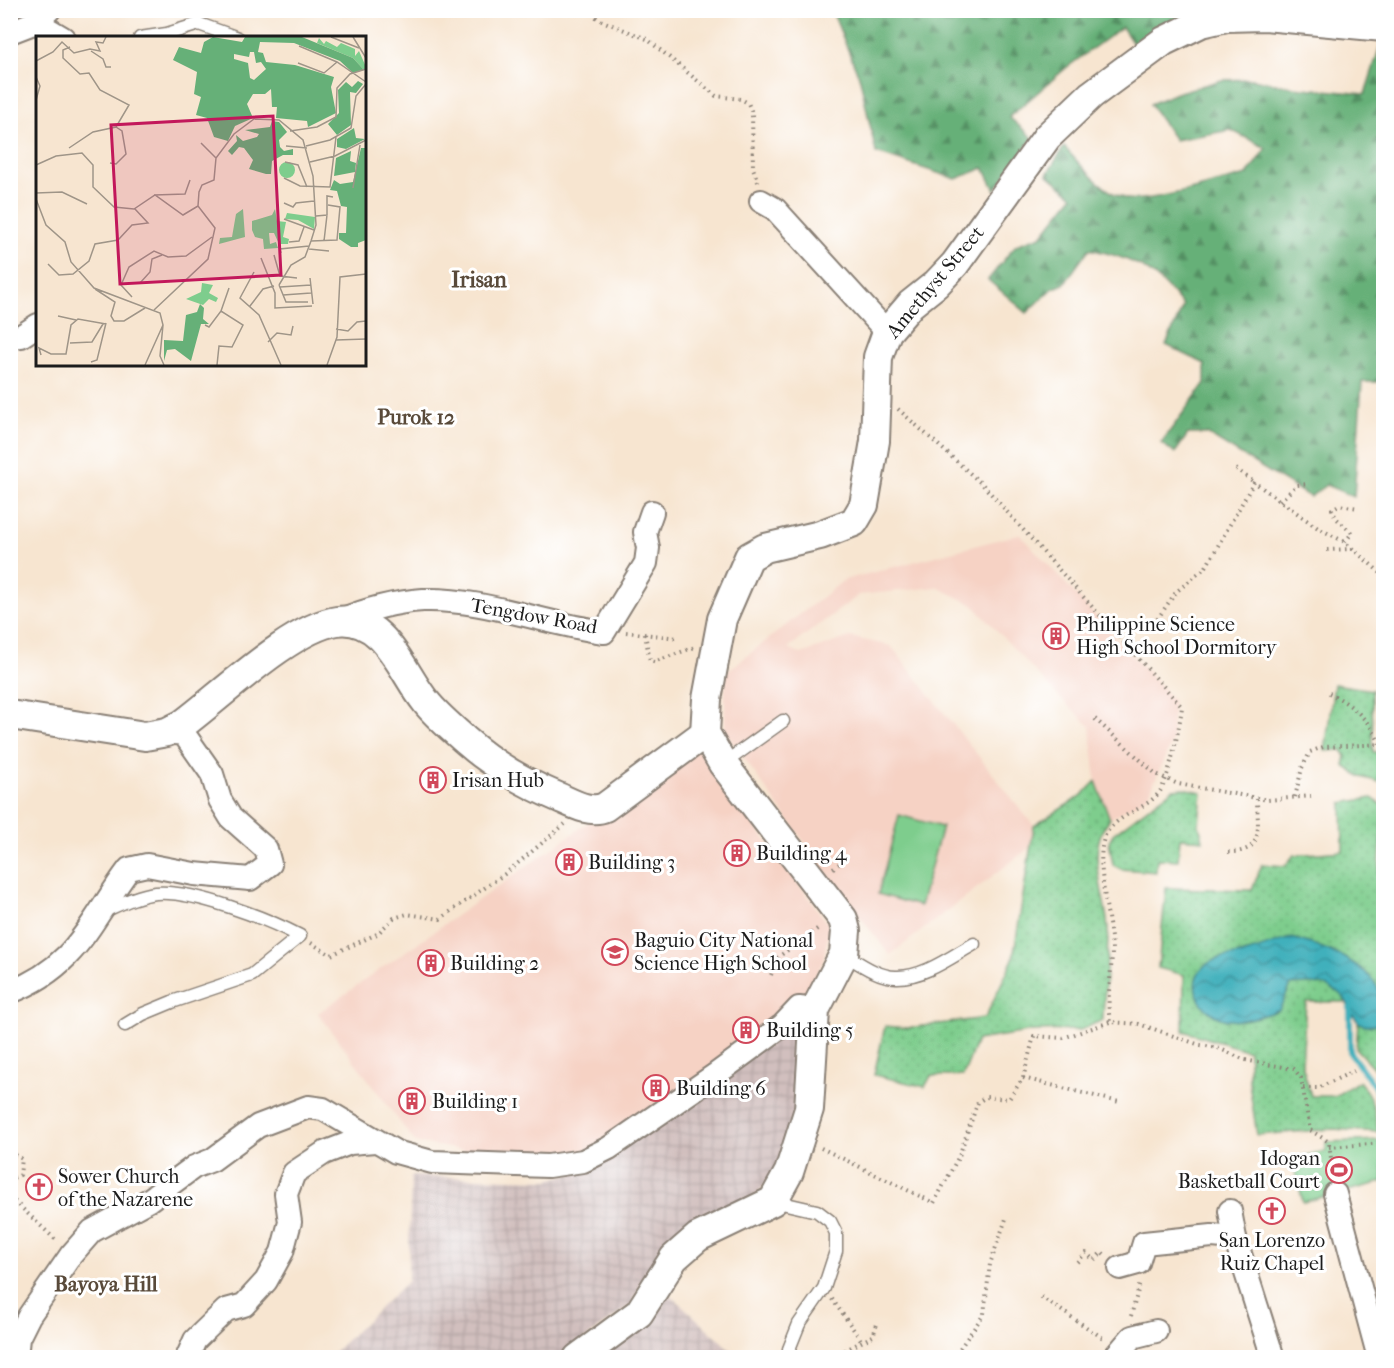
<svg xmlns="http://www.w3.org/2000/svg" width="1394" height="1368" viewBox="0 0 1394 1368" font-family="'IM FELL French Canon',serif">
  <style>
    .built { fill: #f6d2c4 }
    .industrial { fill: url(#industrial-grid) }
    .grass { fill: url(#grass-dots); stroke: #4d7454; stroke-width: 1.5 }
    .forest { fill: url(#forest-firs); stroke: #41664a; stroke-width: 1.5 }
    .pitch { fill: #7ecd8d; stroke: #4d7454; stroke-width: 1.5 }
    .water { fill: url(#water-waves); stroke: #2e666c; stroke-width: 1.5 }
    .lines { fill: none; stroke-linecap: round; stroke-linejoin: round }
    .stream { stroke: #41b0bc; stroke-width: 6 }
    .service-casing { stroke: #8a8076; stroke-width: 15 }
    .minor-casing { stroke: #8a8076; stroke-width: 26 }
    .tertiary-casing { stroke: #8a8076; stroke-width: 32 }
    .path { stroke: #8a8076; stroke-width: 4; stroke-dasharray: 1.5 4.5; stroke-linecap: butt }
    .service { stroke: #fff; stroke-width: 12 }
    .minor { stroke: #fff; stroke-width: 22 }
    .tertiary { stroke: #fff; stroke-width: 28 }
    .labels { text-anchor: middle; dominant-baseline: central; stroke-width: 6; stroke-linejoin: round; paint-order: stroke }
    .street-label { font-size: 20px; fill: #1c1c1c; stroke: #fff }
    .poi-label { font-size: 20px; fill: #1c1c1c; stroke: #fff; text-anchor: start }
    .neighbourhood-label { font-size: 21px; font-weight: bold; fill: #594a3a; stroke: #fff }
    .quarter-label { font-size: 22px; font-weight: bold; fill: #594a3a; stroke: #fff }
    .inset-road { fill: none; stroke: #9f9588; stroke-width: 1.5 }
    .view { fill: #c2185b; fill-opacity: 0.15; stroke: #c2185b; stroke-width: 3 }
    .inset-edge { fill: none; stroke: #1c1c1c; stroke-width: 3 }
  </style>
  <defs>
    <pattern id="industrial-grid" width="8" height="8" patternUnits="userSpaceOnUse" patternTransform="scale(1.5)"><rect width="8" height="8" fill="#d1bfbe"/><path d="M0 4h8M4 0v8" fill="none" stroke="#b3a4a3"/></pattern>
    <pattern id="grass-dots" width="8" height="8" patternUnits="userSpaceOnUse" patternTransform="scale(1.5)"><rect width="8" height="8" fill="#7ecd8d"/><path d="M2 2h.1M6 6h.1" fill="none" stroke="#6caf79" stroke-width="1.8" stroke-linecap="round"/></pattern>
    <pattern id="forest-firs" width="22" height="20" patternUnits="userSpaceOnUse" patternTransform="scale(1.5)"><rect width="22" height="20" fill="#66b078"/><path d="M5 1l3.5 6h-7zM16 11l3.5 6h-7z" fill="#538e62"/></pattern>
    <pattern id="water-waves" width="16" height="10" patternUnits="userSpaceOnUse" patternTransform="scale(1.5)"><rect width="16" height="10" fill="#41b0bc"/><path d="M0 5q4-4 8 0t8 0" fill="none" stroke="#368e98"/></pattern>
  </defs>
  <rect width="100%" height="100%" fill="#fff"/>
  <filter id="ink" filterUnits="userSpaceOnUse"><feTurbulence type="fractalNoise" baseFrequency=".0167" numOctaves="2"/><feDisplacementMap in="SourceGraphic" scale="12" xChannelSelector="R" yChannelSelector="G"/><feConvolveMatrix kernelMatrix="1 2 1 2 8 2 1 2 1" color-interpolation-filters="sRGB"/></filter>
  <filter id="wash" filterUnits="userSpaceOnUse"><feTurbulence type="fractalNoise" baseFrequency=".008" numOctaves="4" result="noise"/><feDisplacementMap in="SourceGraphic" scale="24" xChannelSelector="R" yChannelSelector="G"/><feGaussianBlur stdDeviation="1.35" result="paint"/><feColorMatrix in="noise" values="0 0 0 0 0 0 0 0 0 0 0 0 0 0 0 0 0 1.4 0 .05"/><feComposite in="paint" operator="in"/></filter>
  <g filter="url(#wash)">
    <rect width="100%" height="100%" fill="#f7e5d0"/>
    <g class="built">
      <path d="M1020,534L1173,700L1172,741L1149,795L1110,819L1096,781L1090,726L1059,697L972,604L937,587L859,595L788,648L801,654L850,637L891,646L1034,826L1033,845L890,955L836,886L725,732V673L844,580Z"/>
      <path d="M696,747L830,926L823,962L799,1005L618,1141L567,1159H511L415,1142L318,1013Z"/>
    </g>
    <g class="industrial">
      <path d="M799,1018L798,1105L774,1175L751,1200L670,1243L650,1266L632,1304L561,1357L328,1358L408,1281L411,1176L548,1180L587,1169Z"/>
      <path d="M663,1288L738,1357L600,1358Z"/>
    </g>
    <g class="grass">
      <path d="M1334,684L1372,690L1373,752H1383V783L1361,777L1344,766L1346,756L1342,750L1325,751Z"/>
      <path d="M1096,781L1110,819C1083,850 1107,895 1108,931C1108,961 1104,991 1103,1020L1080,1030L1034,1031L977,1040L963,1076H931L925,1087L874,1075L885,1026L907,1028L985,1018L1013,959L1034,826L1081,796Z"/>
      <path d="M1184,788L1202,792L1199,825L1203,840L1180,838L1178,860L1157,859L1156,872L1121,869L1113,865L1109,841L1113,834L1173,789Z"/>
      <path d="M1372,798L1383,806C1383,838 1377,870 1379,902H1384L1383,1086L1378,1073L1356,1049L1358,1022L1346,1002H1306L1302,1064L1311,1096H1335L1359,1081C1372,1096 1376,1112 1378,1132L1333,1129L1257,1135L1249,1083V1051L1183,1031L1184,975L1158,968L1166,888L1252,890L1262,864L1285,866L1294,855L1343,851L1342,803Z"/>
    </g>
    <g class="forest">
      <path d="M832,11H1206L1134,45L1122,27L1066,68L1009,117L1033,138L995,190L984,168L956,179L876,153L860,79Z"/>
      <path d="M1381,43H1384L1383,382H1362L1354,497L1326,485L1310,497L1207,434H1188L1175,453L1161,443L1205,383V364L1166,345L1183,306C1155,270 1134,258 1089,249L1064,284L1052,289L1027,313L988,280L1016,245L1041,236L1073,196L1047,174L1064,147C1080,164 1105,195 1128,199C1152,203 1221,181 1247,175L1266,148L1231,130L1175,140L1150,104L1176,93L1222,80L1253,79L1293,87L1365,94Z"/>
    </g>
    <g class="pitch">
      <path d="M899,815L942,827L920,906L878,894Z"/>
      <path d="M1383,1140V1182L1303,1202L1292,1158L1326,1151V1142Z"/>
    </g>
    <path class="water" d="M1292,938C1321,946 1369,962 1380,993C1384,1003 1382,1015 1380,1025C1373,1026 1364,1027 1358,1022C1351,1015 1349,1004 1343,997C1329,982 1310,983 1291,985L1279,1010C1262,1016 1237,1025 1220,1018C1199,1010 1186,983 1204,966C1217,955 1233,957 1248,952C1263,948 1277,941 1292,938Z"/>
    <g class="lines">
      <path class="stream" d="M1350,1008V1053L1375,1087L1384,1116"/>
    </g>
  </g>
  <g filter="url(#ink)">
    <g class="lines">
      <defs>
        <g id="service">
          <path d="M140,38L167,34L199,24L238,38"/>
          <path d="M723,764L783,721"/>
          <path d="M104,911C120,904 138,895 156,893C193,890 266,918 300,936L252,975L172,1002L143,1014L125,1025"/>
          <path d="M844,954C859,963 878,977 896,977C923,978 951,957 974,944"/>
          <path d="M773,1201L817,1211L830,1221L836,1233V1251L824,1288L799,1324L789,1349"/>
        </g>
        <g id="minor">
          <path d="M36,22L63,38"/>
          <path d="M10,32L36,22L49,10"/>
          <path d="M761,201L775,209L887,332"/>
          <path d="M10,337L21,336L38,325"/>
          <path d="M338,621C365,610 393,602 423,600C483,598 544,624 604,632L646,563L648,548L645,532L652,512"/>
          <path d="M10,992C77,967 90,921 129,869L147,865L194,874L250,879L270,864L266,849L231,818L220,800L212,774L184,734L167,732"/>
          <path d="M1335,1194L1379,1358"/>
          <path d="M1230,1211L1235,1238L1273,1358"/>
          <path d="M1120,1268L1138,1263L1144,1243L1212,1236L1235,1238"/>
          <path d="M16,1358L18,1338L29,1316L71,1255L92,1231L149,1200L194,1167L212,1160L258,1126L308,1107L323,1109L396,1152L432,1162L548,1166L583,1161L609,1148L715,1075L783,1025L799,1008L815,1010"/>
          <path d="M187,1358L195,1340L226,1310L244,1305L266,1281L282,1252L290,1222L286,1194L294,1173L324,1153L350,1143L375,1141"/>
          <path d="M1114,1358L1132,1337L1156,1331"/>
        </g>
        <g id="tertiary">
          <path d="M10,715L145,736L167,732L183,724C221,696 292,627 337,621C385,615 402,673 426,702C437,716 452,728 465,740C492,764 525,783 558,797C572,803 590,814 605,807L705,733"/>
          <path d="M578,1358L639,1313L674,1258L698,1237L773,1201L789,1172L809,1109L815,1010L844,954L846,931L843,919L723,764L705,733L707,699L722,619L749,557L765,548L820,535L854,522L864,505L875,441L878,357L887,332L911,304L936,284L955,264L1047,137L1091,95L1164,41L1201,23L1227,17L1265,16L1384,27"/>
        </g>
      </defs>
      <use href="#service" class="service-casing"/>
      <use href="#minor" class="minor-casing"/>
      <use href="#tertiary" class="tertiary-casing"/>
      <g class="path">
        <path d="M586,10L600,20L647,39L716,96L741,99L748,103L752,113L753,168L758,182"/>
        <path d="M898,409L983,485L1182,707C1180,724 1169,782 1158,794C1144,810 1115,815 1105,836C1094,859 1111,922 1112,949C1112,974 1106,997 1110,1022"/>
        <path d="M1236,469L1254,482"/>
        <path d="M1280,501L1297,485L1309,484"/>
        <path d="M1345,542L1352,533L1336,518L1332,509L1339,505L1359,508"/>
        <path d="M1327,550L1352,549"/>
        <path d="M1154,624L1176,592L1206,567L1254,482L1318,528L1345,542L1384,576"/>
        <path d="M626,632L678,638"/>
        <path d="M645,634L650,661L654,662L695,647"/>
        <path d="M1329,693C1352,704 1370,721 1380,744"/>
        <path d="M1095,719L1156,774L1178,784L1268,800L1311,796"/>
        <path d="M1295,797L1302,768L1310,752L1323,747L1384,744"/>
        <path d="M1228,852C1266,853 1257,826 1257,799"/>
        <path d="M833,868L842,862"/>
        <path d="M311,943L331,955L377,934L394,918L407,914L440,919L506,873L565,824"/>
        <path d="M771,975L778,957L820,927"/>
        <path d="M1023,1078L1034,1036L1063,1038L1110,1022L1139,1024L1200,1045L1218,1048L1245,1060L1294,1069L1301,1078L1310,1130L1329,1142L1333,1174"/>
        <path d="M1303,1088H1318L1354,1071"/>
        <path d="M1329,1147L1384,1143"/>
        <path d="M821,1148L934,1203L959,1156L978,1102L986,1097L1009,1099L1023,1078L1119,1102"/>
        <path d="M10,1151L22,1159L20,1175L10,1179"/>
        <path d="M10,1197L58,1242"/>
        <path d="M1077,1262L1086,1253L1094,1260L1102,1252L1106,1256"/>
        <path d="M1041,1297L1106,1340"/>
        <path d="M832,1299L861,1340"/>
        <path d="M1131,1316L1140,1283"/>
        <path d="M834,1356L873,1336L878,1321"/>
        <path d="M953,1358L984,1314L990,1264L1007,1216"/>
      </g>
      <use href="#service" class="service"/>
      <use href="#minor" class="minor"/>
      <use href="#tertiary" class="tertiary"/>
    </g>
  </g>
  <defs>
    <symbol id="building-ring" viewBox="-11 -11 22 22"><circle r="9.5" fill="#fff" stroke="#d1495b" stroke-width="1.5"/><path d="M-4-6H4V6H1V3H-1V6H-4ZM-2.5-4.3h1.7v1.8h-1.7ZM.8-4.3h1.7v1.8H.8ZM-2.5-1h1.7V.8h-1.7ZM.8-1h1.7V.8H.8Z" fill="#d1495b"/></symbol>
    <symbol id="school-ring" viewBox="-11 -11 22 22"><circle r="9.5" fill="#fff" stroke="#d1495b" stroke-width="1.5"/><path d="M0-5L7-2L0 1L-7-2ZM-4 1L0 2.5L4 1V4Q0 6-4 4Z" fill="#d1495b"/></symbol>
    <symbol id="stadium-ring" viewBox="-11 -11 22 22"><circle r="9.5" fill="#fff" stroke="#d1495b" stroke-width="1.5"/><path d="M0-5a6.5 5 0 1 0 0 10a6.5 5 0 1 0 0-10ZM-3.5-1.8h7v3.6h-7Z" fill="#d1495b"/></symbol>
    <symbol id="church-ring" viewBox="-11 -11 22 22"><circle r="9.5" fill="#fff" stroke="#d1495b" stroke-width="1.5"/><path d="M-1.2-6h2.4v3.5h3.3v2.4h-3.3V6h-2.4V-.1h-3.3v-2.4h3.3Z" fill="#d1495b"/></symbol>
  </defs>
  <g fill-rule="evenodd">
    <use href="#building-ring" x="1041" y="621" width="30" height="30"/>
    <use href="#building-ring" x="418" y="765" width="30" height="30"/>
    <use href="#building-ring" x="722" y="838" width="30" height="30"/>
    <use href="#building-ring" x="554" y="847" width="30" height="30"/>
    <use href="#school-ring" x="600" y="937" width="30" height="30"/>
    <use href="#building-ring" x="416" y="948" width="30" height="30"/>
    <use href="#building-ring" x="731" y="1015" width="30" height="30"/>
    <use href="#building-ring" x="641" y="1073" width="30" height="30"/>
    <use href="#building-ring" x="397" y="1086" width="30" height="30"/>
    <use href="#stadium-ring" x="1324" y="1155" width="30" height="30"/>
    <use href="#church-ring" x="24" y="1172" width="30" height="30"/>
    <use href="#church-ring" x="1257" y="1196" width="30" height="30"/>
  </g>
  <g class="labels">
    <g class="street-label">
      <text transform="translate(935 282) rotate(-50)">Amethyst Street</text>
      <text transform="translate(534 616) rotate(10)">Tengdow Road</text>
    </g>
    <g class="poi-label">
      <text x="1076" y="624">Philippine Science<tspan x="1076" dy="23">High School Dormitory</tspan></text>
      <text x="452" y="780">Irisan Hub</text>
      <text x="756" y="853">Building 4</text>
      <text x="588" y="862">Building 3</text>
      <text x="634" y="940">Baguio City National<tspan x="634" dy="23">Science High School</tspan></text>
      <text x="450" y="963">Building 2</text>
      <text x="766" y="1030">Building 5</text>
      <text x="676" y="1088">Building 6</text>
      <text x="432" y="1101">Building 1</text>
      <text x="1320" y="1158" text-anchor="end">Idogan<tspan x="1320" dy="23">Basketball Court</tspan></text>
      <text x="58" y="1176">Sower Church<tspan x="58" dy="23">of the Nazarene</tspan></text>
      <text x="1272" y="1240" text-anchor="middle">San Lorenzo<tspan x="1272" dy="23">Ruiz Chapel</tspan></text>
    </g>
    <g class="neighbourhood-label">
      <text x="416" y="417">Purok 12</text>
      <text x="106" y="1284">Bayoya Hill</text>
    </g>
    <g class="quarter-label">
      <text x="479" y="280">Irisan</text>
    </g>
  </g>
  <g transform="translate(36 36)">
    <rect width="330" height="330" fill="#f7e5d0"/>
    <path d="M283,2L288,8L290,5L301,11L305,7L319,13V20L323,15L330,31L328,34L317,22L281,7ZM243 134a8 8 0 1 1 16 0a8 8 0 1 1-16 0ZM207,173L209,201L183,208L184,202L196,201L200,178ZM239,173L241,185L250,186L247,201L253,203L252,208H243L238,197H233L234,208L240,206L242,212L228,213L227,203L219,201L216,194V185L236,179ZM251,177L279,181L278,193L262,184L249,183ZM166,247L177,249L173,257L182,262L180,266L173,263L167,269L150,263L165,256Z" fill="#7ecd8d"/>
    <path d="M177,1L206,6L209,1H266L317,22L328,34L317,37L304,25L258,7L224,6L222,16L227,17L230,26L259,29L298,41L295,51L300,77L272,91L271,85L240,82L241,71H236L235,53L229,58H217L211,68L217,82L199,90L192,105L178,101L171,82L160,79L165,61L158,58L161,36L137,24L143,11L165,17L168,6ZM214,16H218L220,27L225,26L230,33L218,44L214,42L212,27L198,23V18L213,21ZM322,45L327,48L320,57L314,56L315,89L301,99L292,88L303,77L302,54L310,46L316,51ZM236,85L243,86L251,96L243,104L244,111L248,115L257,113V119H247L236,125L235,138H230L213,133L217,124L208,112L203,111L196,119L192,115L201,105L200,99L207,105L221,101L223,98L209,94L234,91ZM318,92L320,102L329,103L310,113L301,111V103ZM325,112H330V204L322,207V211H315L303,203V197H310L311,171L305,170L301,155L294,154L298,144L304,148L317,146ZM315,115L314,125L320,127L319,136L298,140L300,122ZM164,268L168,272L167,283L173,288H165L155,325L139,313L131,314L128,325V304L147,305L150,279L161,276Z" fill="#66b078" fill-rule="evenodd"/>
    <path class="inset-road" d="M295,1L323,12M317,1L330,22M263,10L301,26L330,46M55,15L67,23L70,31H75M0,25L17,16L26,6L38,17L54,13L64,15L60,6L67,7L70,1M262,27L288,37L301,26M0,41L4,50L0,64M254,95L281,91L300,81L301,52L314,38L330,33M165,107L180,122M250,110L271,112M270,110L294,104L315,92L320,60L330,48M33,112L57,96L80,91L93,69L64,54L53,37L44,38L27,22V14L34,11M249,126L262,129L271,151M274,126L299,120L330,104M74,127L80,128L90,118L86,95L80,91M0,129L20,120L46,117L57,129V151L78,171L98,173L119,159L147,179L162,170M248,142L264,150L294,151L300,101M317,152L324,109M0,157L26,156L51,168M118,159L149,158L154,144M0,163L10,189L29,206L35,226L58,252L124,277L127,289L124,320L128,329M248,167L257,171L260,167L278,165M280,180L291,179V160L297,161M248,183L278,194M275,205L301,204L304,171L292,169M288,205L291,179M253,206L263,205L268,191M273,213L293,215M245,217L244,213L273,210M238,219L244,240L261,242M225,222L239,257V272L276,270M12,228L23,239L37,238L53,225L59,208L82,204L96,189L112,187L99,173M218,236L204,262L223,279L245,329M274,242L277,268M104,247L114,236L116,223L126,219M243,249L250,266H272M244,251L275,249M59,253L79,266L75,280L78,285H88L109,272M247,259L275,257M96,261L85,249L93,231L118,215L132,221L150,220L176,201M214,270L227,253L238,250M118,274L172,223L179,192L162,170L163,156L166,149L178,144L180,122L198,98L218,83L243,84L267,104L277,140L280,189L275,205L269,221L255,229L243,249M185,275L193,252M22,280L40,284M169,289L173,291L185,275L207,289L196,311L183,310L181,329M300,293L312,295L321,286L330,285M300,304L330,303M232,306L241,297L255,299L257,290M34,307L56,306L67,288M5,319L3,312L15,318H30L35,289L42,283L70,288M55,326L61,324L70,287M109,329L127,289M291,329L301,301L304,241L330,238"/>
    <path class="view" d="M237,80L245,239L84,248L75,89Z"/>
    <rect width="330" height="330" class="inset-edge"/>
  </g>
  <rect width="1394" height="1368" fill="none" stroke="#fff" stroke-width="36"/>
</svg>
